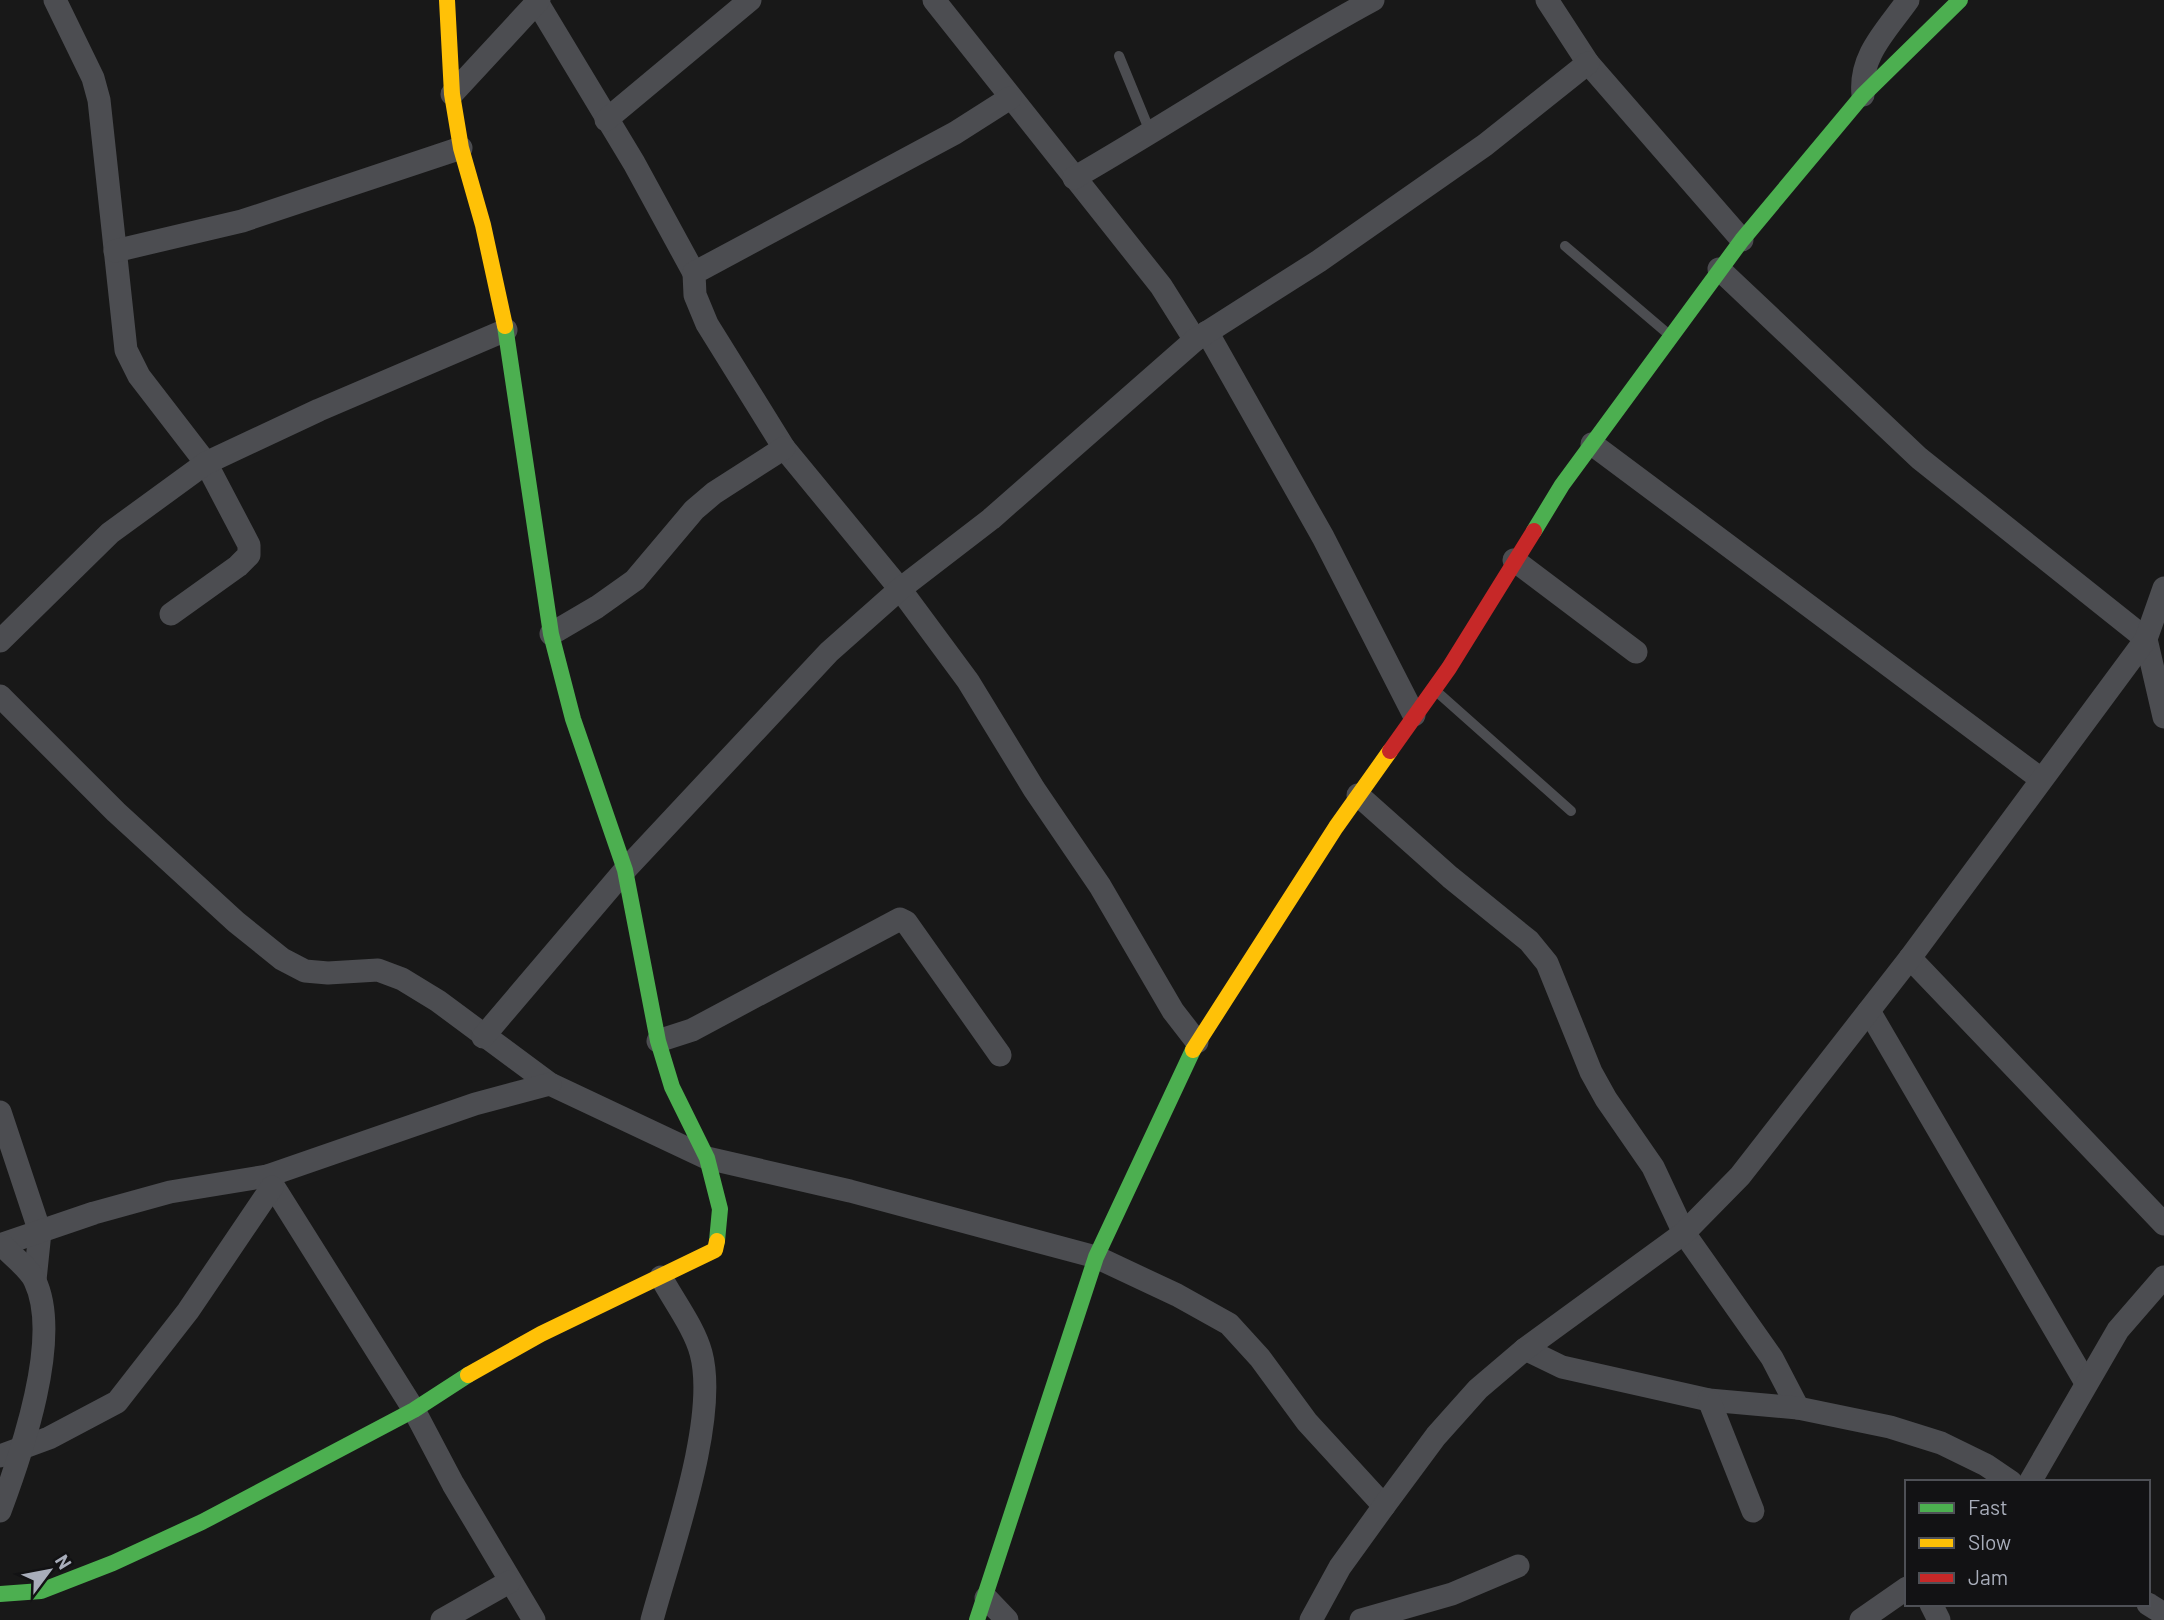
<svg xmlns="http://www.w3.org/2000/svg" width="2164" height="1620" viewBox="0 0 2164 1620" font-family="Barlow,sans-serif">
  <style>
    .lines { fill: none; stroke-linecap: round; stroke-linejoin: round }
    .lane { stroke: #4c4d51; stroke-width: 10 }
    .street { stroke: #4c4d51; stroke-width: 23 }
    .fast { stroke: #4caf50; stroke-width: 16 }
    .slow { stroke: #ffc107; stroke-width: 16 }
    .jam { stroke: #c62828; stroke-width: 16 }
  </style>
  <rect width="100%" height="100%" fill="#181818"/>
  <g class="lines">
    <g class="lane">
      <path d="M1119,56L1151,134"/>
      <path d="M1565,246L1667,333"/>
      <path d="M1436,691L1571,811"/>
    </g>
    <g class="street">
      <path d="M55,0L93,78L99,100L126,350L139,376L206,463L249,545V555L238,566L171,614"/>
      <path d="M934,0L1161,286L1195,340"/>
      <path d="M1547,0L1588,63L1742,240"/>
      <path d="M537,2L634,163L694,273"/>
      <path d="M452,94L539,0"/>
      <path d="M1863,95C1859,56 1886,31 1908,0"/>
      <path d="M1010,98L955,133L694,273L695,295L707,324L784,448L900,589L968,681L1034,789L1100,886L1173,1011L1197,1042"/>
      <path d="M606,120L750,0"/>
      <path d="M1074,178C1175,120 1271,55 1373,0"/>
      <path d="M115,251L242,221L461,148"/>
      <path d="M1719,269L1919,458L2146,639L2164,717"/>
      <path d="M1207,332L1323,537L1414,715"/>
      <path d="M1592,444L2041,779"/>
      <path d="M1514,560L1636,652"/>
      <path d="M551,634L597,607L635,580L694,510L714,493L784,448"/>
      <path d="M0,641L110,533L206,463L319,410L506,330"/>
      <path d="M0,696L116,812L236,922L282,959L305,971L328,973L378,970L402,979L438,1001L550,1084L707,1158L850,1191L1096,1257L1177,1295L1229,1324L1260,1358L1307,1422L1384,1506"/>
      <path d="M1358,795L1450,877L1529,941L1547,963L1591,1072L1606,1099L1653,1167L1684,1233L1772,1358L1798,1408"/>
      <path d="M1910,958L2164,1224"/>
      <path d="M1869,1011L2086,1383"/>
      <path d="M483,1037L625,870L829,652L900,589L991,519L1195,340L1319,261L1485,145L1588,63"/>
      <path d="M658,1041L692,1030L900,919L906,922L1000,1055"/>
      <path d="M0,1112L40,1232L35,1280"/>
      <path d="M267,1176L414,1410L453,1484L534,1620"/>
      <path d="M0,1245L94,1213L170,1192L267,1176L475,1104L550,1084"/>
      <path d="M1525,1349L1562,1367L1709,1400L1798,1408L1890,1427L1941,1443L1986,1465L2011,1482"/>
      <path d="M1709,1400L1753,1511"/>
      <path d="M0,1456L49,1438L117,1402L188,1311L272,1187"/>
      <path d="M2030,1482L2118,1330L2164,1277"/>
      <path d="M0,1511C21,1455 62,1338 35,1281C30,1269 12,1256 3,1246"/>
      <path d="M986,1598L1007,1620"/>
      <path d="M1931,1604L1939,1620"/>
      <path d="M2148,1604L2164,1614"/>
      <path d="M442,1620L509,1582"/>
      <path d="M652,1620C670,1552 719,1420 701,1353C694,1327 673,1300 661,1277"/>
      <path d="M1311,1620L1340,1567L1384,1506L1436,1436L1478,1389L1525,1349L1684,1233L1740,1176L1910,958L2146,639L2164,588"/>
      <path d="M1361,1620L1452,1594L1518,1566"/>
      <path d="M1861,1620L1907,1588"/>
    </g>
    <g class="fast">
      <path d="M505,326L551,634L573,719L625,870L658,1041L672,1087L707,1158L720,1209L717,1241"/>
      <path d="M1534,531L1562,485L1742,240L1863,95L1960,0"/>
      <path d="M0,1594L41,1591L113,1563L202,1522L414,1410L468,1375"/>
      <path d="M977,1620L1096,1257L1193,1050"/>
    </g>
    <g class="slow">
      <path d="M447,0L452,94L461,148L483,225L505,326"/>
      <path d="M1193,1050L1336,827L1390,751"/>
      <path d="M468,1375L541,1334L715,1250L717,1241"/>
    </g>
    <path class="jam" d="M1390,751L1449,668L1534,531"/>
  </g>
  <rect x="1905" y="1480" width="245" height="126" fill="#121214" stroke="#4e5056" stroke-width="2"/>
  <rect x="1919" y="1503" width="35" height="10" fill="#4caf50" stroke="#4e5056" stroke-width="2"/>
  <text x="1968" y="1515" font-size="21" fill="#a8adba">Fast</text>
  <rect x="1919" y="1538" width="35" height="10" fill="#ffc107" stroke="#4e5056" stroke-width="2"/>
  <text x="1968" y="1550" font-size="21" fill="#a8adba">Slow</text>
  <rect x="1919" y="1573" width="35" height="10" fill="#c62828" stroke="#4e5056" stroke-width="2"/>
  <text x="1968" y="1585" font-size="21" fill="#a8adba">Jam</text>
  <g transform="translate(49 1571) rotate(58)" stroke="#121214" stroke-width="5" paint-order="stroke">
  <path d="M0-5L12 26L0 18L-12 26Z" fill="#a8adba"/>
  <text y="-10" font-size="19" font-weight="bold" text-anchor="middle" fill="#a8adba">N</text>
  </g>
</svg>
